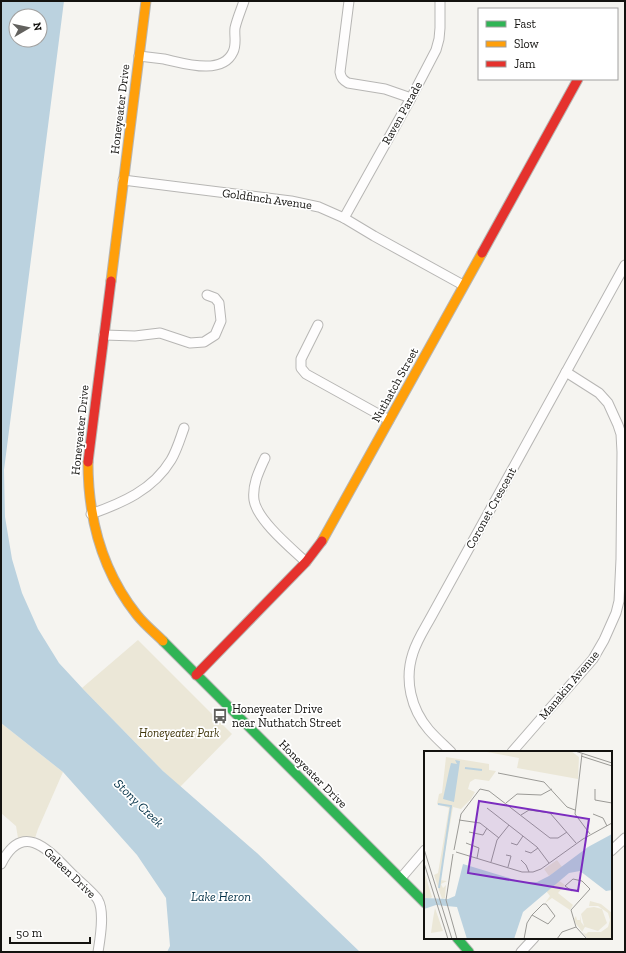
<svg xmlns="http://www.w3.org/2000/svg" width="626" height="953" viewBox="0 0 626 953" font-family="'Zilla Slab',serif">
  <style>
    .green { fill: #ebe7d7 }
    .water { fill: #bbd2df; fill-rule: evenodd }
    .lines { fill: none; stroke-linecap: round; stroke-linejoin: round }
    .street-casing { stroke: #b7b6b4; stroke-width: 11 }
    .fast-casing { stroke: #b7b6b4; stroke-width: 11 }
    .slow-casing { stroke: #b7b6b4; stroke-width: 11 }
    .jam-casing { stroke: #b7b6b4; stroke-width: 11 }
    .street { stroke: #fefdfd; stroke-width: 9 }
    .fast { stroke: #30b455; stroke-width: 9 }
    .slow { stroke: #ff9f0a; stroke-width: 9 }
    .jam { stroke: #e5322d; stroke-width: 9 }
    .labels { text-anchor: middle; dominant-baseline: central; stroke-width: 3.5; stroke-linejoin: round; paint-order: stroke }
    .street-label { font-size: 12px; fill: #13120f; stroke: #fff }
    .poi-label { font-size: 12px; fill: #13120f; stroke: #fff; text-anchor: start }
    .park-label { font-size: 12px; font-style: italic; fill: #3e3408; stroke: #fff }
    .water-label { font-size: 13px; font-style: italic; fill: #043248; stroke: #fff }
    .inset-river { fill: none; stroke: #bbd2df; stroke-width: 2 }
    .inset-road { fill: none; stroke: #9b9a96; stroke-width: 1 }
    .view { fill: #7b2cbf; fill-opacity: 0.15; stroke: #7b2cbf; stroke-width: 2 }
    .inset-edge { fill: none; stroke: #13120f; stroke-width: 2 }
  </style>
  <rect width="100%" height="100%" fill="#f5f4f0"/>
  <g class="green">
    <path d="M138,640L232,734L180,787L163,771L82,688Z"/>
    <path d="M1,723L63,772L38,829L35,838L27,837L18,838L16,826L1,813Z"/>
  </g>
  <path class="water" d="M1,1H64L4,470L5,517L12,559L22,593L38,629L59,663L84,690L163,771L257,853L360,952H167L170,946L166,898L137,855L63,772L1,723ZM16,16H40V40H16Z"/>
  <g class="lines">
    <defs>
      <g id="street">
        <path d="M349,1L340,72C341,78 343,80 348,83L385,89L411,98"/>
        <path d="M139,56C147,57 156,58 164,59C183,63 222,76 233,52C237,44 234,36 235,28C237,19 241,10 244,1"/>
        <path d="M123,180L291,201L319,207L344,218L374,236L463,285"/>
        <path d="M344,218L411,98L436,50L439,39L440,28V1"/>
        <path d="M318,325L301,359V368L306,374L389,420"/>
        <path d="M104,335L135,336L160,333L190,343L204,342L215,335L221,321L219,303L215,298L207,295"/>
        <path d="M265,458C259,471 252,485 254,500C257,520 291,548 306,562"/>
        <path d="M91,514C122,503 153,490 171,460C177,450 180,439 184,428"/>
        <path d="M451,752C444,745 436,738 429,730C411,709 404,680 413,653C417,640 425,628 431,617L625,265"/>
        <path d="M512,752L593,659L604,640L616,613L619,601L621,559L622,452L621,434L618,425L608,403L599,393L566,372"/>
        <path d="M611,851L625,838"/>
        <path d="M1,864C24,818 51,853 74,876C79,881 95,894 98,900C105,912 100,939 98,952"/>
        <path d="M401,878L425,850"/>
        <path d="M521,952L534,938"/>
      </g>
      <g id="fast">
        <path d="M163,641L425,903"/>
        <path d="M457,938L469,952"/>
      </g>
      <g id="slow">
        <path d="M111,281L146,1"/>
        <path d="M88,462C88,517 102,571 137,615C145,625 155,633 163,641"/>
        <path d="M322,541L482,253"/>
      </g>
      <g id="jam">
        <path d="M482,253L578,79"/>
        <path d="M88,462L111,281"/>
        <path d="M196,675L306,562L322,541"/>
      </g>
    </defs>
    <use href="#street" class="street-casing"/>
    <use href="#fast" class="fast-casing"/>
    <use href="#slow" class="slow-casing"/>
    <use href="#jam" class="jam-casing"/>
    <use href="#street" class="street"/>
    <use href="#fast" class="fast"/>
    <use href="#slow" class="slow"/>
    <use href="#jam" class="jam"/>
  </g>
  <defs>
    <symbol id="bus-bare" viewBox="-9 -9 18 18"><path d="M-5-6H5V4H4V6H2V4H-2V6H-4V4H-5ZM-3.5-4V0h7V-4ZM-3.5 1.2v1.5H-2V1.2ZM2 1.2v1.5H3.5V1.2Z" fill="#62615e" stroke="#fff" stroke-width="2.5" paint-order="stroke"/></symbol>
  </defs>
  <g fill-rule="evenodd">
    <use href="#bus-bare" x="209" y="705" width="22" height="22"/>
  </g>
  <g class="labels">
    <g class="street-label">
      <text transform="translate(120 109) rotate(-83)">Honeyeater Drive</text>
      <text transform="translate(402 113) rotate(-61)">Raven Parade</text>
      <text transform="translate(267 199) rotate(8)">Goldfinch Avenue</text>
      <text transform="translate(395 385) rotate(-61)">Nuthatch Street</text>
      <text transform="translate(80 430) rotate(-84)">Honeyeater Drive</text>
      <text transform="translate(491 508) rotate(-61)">Coronet Crescent</text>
      <text transform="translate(569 685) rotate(-50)">Manakin Avenue</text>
      <text transform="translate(313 774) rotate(45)">Honeyeater Drive</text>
      <text transform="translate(70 873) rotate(44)">Galeen Drive</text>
    </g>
    <g class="poi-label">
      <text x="232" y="709">Honeyeater Drive<tspan x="232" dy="14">near Nuthatch Street</tspan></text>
    </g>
    <g class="park-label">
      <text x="179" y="733">Honeyeater Park</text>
    </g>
    <g class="water-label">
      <text transform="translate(139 803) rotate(44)">Stony Creek</text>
      <text x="221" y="896">Lake Heron</text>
    </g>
  </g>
  <g transform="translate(424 751)">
    <rect width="188" height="188" fill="#f5f4f0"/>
    <path d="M147,0L155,6L154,28L93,17L95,7L63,1ZM22,6L65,13V19L72,20L65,30L51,28L46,31L44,38L51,41L47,48L37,58L29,56L16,129L23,130L17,133L19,137L22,134L21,147L18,148L10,124L14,122L25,57L13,53L15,43L18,42ZM133,109L138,116L125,125L120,118ZM0,120L8,146L7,147H0ZM134,129L141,134L134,142L149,154L146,159L128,147L121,152L126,145L122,140ZM166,150L177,153L188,162V185L185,188H164L152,173L150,168L152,165L153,169H156V164L157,171L160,175L157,163L163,157L170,156L178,158L183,172L174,180L161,176L158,181L162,183L164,181H177L184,176L186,169L184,162L174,155H165ZM11,157L19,180L7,182L9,168Z" fill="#ebe7d7"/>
    <path d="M31,9L36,10L30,51L19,48L25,20L27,12L33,13ZM188,83V139L182,140L156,120L145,122L99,161L90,188H43L33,156L12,154L0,158V147L24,148L31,145L39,113L98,131H113L125,125L164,96Z" fill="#bbd2df"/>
    <path class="inset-river" d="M41,17L58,19M14,53L27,55L15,137"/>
    <path class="inset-road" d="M151,0L188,12M158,3L151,63L166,83M157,5L188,15M74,22L120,31L143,56L151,59M171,38V49L188,52M82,52L93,43L117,44L128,38M63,57L113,96L125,112M169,63L179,67L183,75M97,64L105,59L126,62L152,92M35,69L56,72L75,87M45,81L59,84L63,77M42,92L55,97L53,107M87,92L93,94L99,85M0,98L28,188M30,99L37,63L56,38L65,40L126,87H134L143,81M101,100L107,102L114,97M32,101L98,121H109L117,118L159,88L188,72M29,103L22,149L33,188M82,104L87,105L84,116M97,109L102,114L105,121M67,111L73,89L85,74M0,112L24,188M148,140L141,135L149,128L158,130L166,138L147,159L152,176L163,188M100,188L103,172L108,164L119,153H122L131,165L124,173L108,164M133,188L138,181L152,176"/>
    <path class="view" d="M55,50L165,68L154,140L44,122Z"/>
    <rect width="188" height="188" class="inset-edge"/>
  </g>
  <rect width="626" height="953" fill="none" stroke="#13120f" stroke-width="4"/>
  <rect x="478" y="8" width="140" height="72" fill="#ffffff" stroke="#a1a09f"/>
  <rect x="486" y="21" width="20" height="6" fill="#30b455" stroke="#a1a09f"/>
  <text x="514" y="28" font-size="12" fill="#13120f">Fast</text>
  <rect x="486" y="41" width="20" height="6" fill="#ff9f0a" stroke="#a1a09f"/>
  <text x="514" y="48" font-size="12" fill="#13120f">Slow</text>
  <rect x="486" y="61" width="20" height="6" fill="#e5322d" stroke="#a1a09f"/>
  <text x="514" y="68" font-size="12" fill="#13120f">Jam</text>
  <g transform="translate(28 28) rotate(81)"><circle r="19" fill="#ffffff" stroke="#a1a09f"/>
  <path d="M0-3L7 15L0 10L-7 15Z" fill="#62615e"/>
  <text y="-6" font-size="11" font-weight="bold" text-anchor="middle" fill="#13120f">N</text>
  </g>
  <path d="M10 937v6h80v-6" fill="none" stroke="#13120f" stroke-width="2"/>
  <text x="16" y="937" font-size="12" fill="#13120f" stroke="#ffffff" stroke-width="3" paint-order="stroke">50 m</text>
</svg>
